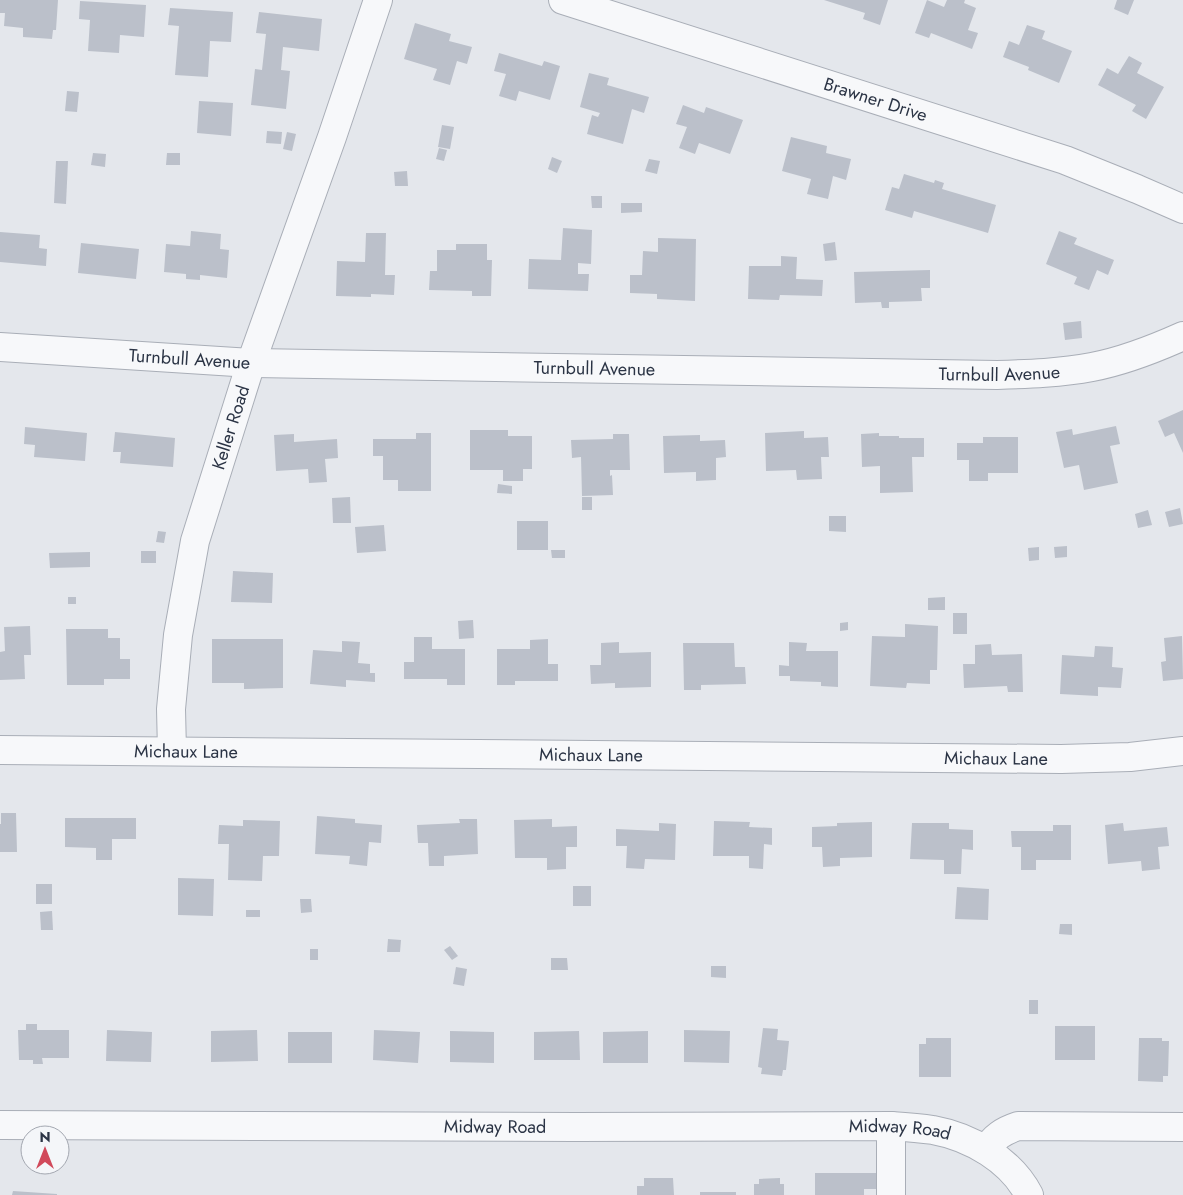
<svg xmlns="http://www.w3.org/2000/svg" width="1183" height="1195" viewBox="0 0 1183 1195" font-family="Jost,sans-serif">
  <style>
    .building { fill: #bbc0ca }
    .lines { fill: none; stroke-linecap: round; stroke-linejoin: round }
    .minor-casing { stroke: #a9aeb7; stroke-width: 30 }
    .minor { stroke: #f7f8fa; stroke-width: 28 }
    .labels { text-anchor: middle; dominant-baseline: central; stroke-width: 4; stroke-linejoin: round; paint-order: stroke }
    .street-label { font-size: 18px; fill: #2b3445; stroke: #f4f6f9 }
  </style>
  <rect width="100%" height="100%" fill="#e4e7ec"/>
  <g class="building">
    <path d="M0,0H58L56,30H53L52,39L23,37V28L4,26L5,13H0Z"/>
    <path d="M824,0H888L880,25L863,19L865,13Z"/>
    <path d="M927,0L944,7L947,0H965L964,3L976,8L968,30L978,33L972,49L931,33L929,38L915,33Z"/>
    <path d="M1117,0H1134L1128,15L1114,9Z"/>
    <path d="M80,1L146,5L144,37L120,35L119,53L88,51L90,20L79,19Z"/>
    <path d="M170,8L233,12L231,42L210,41L208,77L175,75L179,26L168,25Z"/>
    <path d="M259,12L322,19L319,51L283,47L281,70L290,71L286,109L251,105L255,69L262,70L266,34L256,33Z"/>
    <path d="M415,23L451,34L449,41L472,47L467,64L457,61L450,85L433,80L437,69L404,59Z"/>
    <path d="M1027,25L1045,31L1042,39L1072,51L1059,83L1028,70L1029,67L1003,57L1009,41L1019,45Z"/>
    <path d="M499,53L542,66L544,61L560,66L550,100L519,91L516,101L499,96L506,74L494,71Z"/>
    <path d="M1129,56L1142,63L1137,73L1164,87L1146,119L1132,111L1136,105L1098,85L1107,68L1118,74Z"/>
    <path d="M589,73L609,78L607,85L649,97L644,113L632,109L623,144L587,134L592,115L598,117L600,113L580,107Z"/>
    <path d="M67,91L79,92L77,112L65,111Z"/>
    <path d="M199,101L233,103L231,136L197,133Z"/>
    <path d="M683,105L704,113L706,107L743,120L730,154L699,143L695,154L679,148L687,127L676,124Z"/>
    <path d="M442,125L454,127L450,149L438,147Z"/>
    <path d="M267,131L282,132L281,144L266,143Z"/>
    <path d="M287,132L296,134L292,151L283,149Z"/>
    <path d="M791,137L827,146L826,153L851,159L846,180L833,176L828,199L807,194L811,179L782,171Z"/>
    <path d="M439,148L447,150L444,161L436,159Z"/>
    <path d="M93,153L106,154L105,167L91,165Z"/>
    <path d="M167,153H180V165H166Z"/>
    <path d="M552,157L562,161L557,173L548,169Z"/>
    <path d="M649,159L660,161L657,174L645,171Z"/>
    <path d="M56,161H68L66,204L54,203Z"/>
    <path d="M407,171L408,186H395L394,172Z"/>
    <path d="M904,174L934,183L935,180L944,183L942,189L996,205L988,233L914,211L912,218L885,210L892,187L899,189Z"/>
    <path d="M591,196H602V208H592Z"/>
    <path d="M621,203H642V212L621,213Z"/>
    <path d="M563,228L592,230L591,264L578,263V274H589L588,291L528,289L529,259L561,260Z"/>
    <path d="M191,231L221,234L220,249L229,250L227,278L200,275V280L186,279V274L164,272L166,244L190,246Z"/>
    <path d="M1059,231L1077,238L1074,244L1114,260L1108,275L1097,270L1089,290L1074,284L1077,277L1046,264Z"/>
    <path d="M0,232L40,235L39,248L47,249L46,266L0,262Z"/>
    <path d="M366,233H386L385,275H395L394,295L371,294V297L336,296L337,261L365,262Z"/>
    <path d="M658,238L696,239L695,301L657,299V294L630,293V275H642L643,251L658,252Z"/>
    <path d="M835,242L837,260L825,261L823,244Z"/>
    <path d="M81,243L139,249L136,279L78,273Z"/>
    <path d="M456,244H487V260H492L491,296H472V291L429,290L430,271H437V250H456Z"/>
    <path d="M781,256L797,257L796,279L823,280L822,296L780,295L779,300L748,299L749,266H781Z"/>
    <path d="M930,270V288H921L922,301L889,302V308H882L881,302L855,303L854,272Z"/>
    <path d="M1081,321L1082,338L1065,340L1063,323Z"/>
    <path d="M1183,410V453L1174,433L1165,437L1158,421Z"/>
    <path d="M1116,426L1120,444L1110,446L1118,483L1084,490L1079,465L1064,468L1056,432L1072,429L1073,435Z"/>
    <path d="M25,427L87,433L85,461L34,457L35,445L24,444Z"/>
    <path d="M470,430H508V436H532V469H523V481H503V470H470Z"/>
    <path d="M804,431V438L828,437L829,457H821L822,479L797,480L796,470L766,471L765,433Z"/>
    <path d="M115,432L175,438L173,467L120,463L121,452H113Z"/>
    <path d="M416,433H431V491H398V480H383V456H373V439H416Z"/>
    <path d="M879,433V436H899V438H924V457H912L913,492L880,493V466L862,467L861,434Z"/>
    <path d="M294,434V442L337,439L338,458L325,459L327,482L309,483L308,469L276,471L274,435Z"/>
    <path d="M613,434H629L630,470H610V476L612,475L613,495L582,496L581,457L572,458L571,440L613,439Z"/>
    <path d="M700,435V441L725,440L726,457L716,458V480L696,481V472L664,473L663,436Z"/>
    <path d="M983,437H1018V473H988V481H969V460H957V443H983Z"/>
    <path d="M498,484L512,486V494L497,493Z"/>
    <path d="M350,497L351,523H333L332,498Z"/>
    <rect x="582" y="497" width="10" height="13"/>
    <path d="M1180,508L1183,524L1169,527L1165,512Z"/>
    <path d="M1148,510L1152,525L1138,528L1135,514Z"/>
    <path d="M829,516H846V532L829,531Z"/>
    <rect x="517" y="521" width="31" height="29"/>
    <path d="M384,525L386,551L357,553L355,527Z"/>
    <path d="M158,531L166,532L164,543L156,542Z"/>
    <path d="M1067,546V557L1055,558L1054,547Z"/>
    <path d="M1039,547V560L1029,561L1028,548Z"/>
    <path d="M551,550H565V558H552Z"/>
    <rect x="141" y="551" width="15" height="12"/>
    <path d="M90,552V567L50,568L49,553Z"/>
    <path d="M233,571L273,573L272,603L231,602Z"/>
    <rect x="68" y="597" width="8" height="7"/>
    <path d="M945,597V610H928V598Z"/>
    <rect x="953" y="613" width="14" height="21"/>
    <path d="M473,620L474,638L459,639L458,621Z"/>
    <path d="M848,622V630L840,631V623Z"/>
    <path d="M905,624L938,626L937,670H930V684L907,683L906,688L870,686L872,636L905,637Z"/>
    <path d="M30,626L31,655H24L25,679L0,680V652L5,651L4,627Z"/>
    <path d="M66,629H108V638H120V659H130V679H104V685H67Z"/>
    <path d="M1182,636L1183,679L1163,681L1161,662L1166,661L1164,638Z"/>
    <path d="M414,637H432V649H465V685H447V679H404V662H414Z"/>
    <path d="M212,639H283V688L244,689V683H212Z"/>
    <path d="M548,639V664H558V681H515V685H497V649H530V640Z"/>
    <path d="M342,641L360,642L358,663L370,664V673H375V682L346,680V687L310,684L313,650L342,652Z"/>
    <path d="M619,642V653L651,652V687L615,688V683L591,684L590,665H601V643Z"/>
    <path d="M789,642L807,643L806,651H838V687L821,686V682L790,681V676H779V665L789,666Z"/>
    <path d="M683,643H734L735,667H745L746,684L701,685V690H684Z"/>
    <path d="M991,644L992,655L1022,654L1023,692H1008L1007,686L964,688L963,664H975V645Z"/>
    <path d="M1095,646L1113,647L1112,667L1123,668L1121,688L1098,687V696L1060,694L1062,655L1094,657Z"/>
    <path d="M1,813H16L17,852H0V824H1Z"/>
    <path d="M317,816L355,819V823L382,825L381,843L369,842L367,866L349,864L350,856L315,854Z"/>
    <path d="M65,818H136V839H112V860H96V848L65,847Z"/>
    <path d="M459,819H477L478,854L444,856V866H429L428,843H418L417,825L460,823Z"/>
    <path d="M552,819V827L577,826V847H566V869L547,870V858H515L514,820Z"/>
    <path d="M243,820L280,821L279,856H263L262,881L228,880L229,844H218L219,825L243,826Z"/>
    <path d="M714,821L750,822L749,827L772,828V845L764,844L763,869L749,868V856H713Z"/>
    <path d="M872,822V857L840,858V866L823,867L822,847H812V827L837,826V823Z"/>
    <path d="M659,823L676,824L675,860L645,859L644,869L626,868L627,846H616V829L659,831Z"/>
    <path d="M912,823H949V829L973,830V850L962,849L961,874H944V860L910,859Z"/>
    <path d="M1123,823L1124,831L1167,827L1169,846L1158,847L1160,869L1142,871L1141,861L1108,864L1105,825Z"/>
    <path d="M1053,825H1071V860H1036V870H1021V847H1012L1011,831H1053Z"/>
    <path d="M178,878L214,879L213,916L178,915Z"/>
    <rect x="36" y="884" width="16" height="20"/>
    <rect x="573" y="886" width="18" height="20"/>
    <path d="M957,887L989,889L988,920L955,919Z"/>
    <path d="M300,899H311L312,912L301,913Z"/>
    <rect x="246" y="910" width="14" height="7"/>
    <path d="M52,911L53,930H41L40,912Z"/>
    <path d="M1060,924H1072V935L1059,934Z"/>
    <path d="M388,939L401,940L400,952H387Z"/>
    <path d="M450,946L458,956L452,960L444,950Z"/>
    <rect x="310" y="949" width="8" height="11"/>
    <path d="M551,958H567L568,970H551Z"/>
    <path d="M711,966H726V978L711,977Z"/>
    <path d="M456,967L467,969L464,986L453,984Z"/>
    <rect x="1029" y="1000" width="9" height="14"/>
    <path d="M26,1024H37V1030H69V1058H42L43,1064H33V1060H19L18,1030H26Z"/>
    <rect x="1055" y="1026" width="40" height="34"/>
    <path d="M763,1028L778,1029L777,1040L789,1041L786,1070H783L782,1076L761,1074L762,1068L758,1067Z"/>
    <path d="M107,1030L152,1032L151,1062L106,1061Z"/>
    <path d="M257,1030L258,1061L211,1062V1031Z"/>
    <path d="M374,1030L420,1032L418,1063L373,1060Z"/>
    <path d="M684,1030L730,1031L729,1063L684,1062Z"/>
    <path d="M450,1031L494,1032V1063L450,1062Z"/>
    <path d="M579,1031L580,1060H534V1032Z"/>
    <path d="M648,1031V1063H603V1032Z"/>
    <rect x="288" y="1032" width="44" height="31"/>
    <path d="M926,1038H951V1077H919V1044H926Z"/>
    <path d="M1139,1038H1162V1041H1169L1168,1076H1163V1082L1138,1081Z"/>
    <path d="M815,1173H876V1189H864V1195H815Z"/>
    <path d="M644,1178H673L674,1195H637V1186H644Z"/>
    <path d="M780,1178V1184H784V1195H754V1184H759V1179Z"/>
    <path d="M13,1191L57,1194V1195H12Z"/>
    <rect x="700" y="1192" width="36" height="3"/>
  </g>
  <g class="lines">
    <defs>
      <g id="minor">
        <path id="s1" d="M563,0L1065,160L1137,189L1183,209"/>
        <path id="s2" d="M0,347L251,363L997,375C1029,374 1061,373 1092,367C1124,361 1154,349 1183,336"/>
        <path id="s3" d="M0,750L1061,759L1130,757L1183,751"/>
        <path id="s4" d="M172,751L171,709L178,635L195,541L251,363L332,137L378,0"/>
        <path id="s5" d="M0,1125L576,1127L891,1126C905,1127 919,1128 933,1130C971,1137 1011,1160 1029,1195"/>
        <path d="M891,1126V1195"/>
        <path d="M986,1150C994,1137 1003,1131 1018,1126L1183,1127"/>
      </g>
    </defs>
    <use href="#minor" class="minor-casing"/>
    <use href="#minor" class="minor"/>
  </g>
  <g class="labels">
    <g class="street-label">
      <text stroke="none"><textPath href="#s1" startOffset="328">Brawner Drive</textPath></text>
      <text stroke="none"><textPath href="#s2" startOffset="190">Turnbull Avenue</textPath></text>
      <text stroke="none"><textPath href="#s2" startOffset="595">Turnbull Avenue</textPath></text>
      <text stroke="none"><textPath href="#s2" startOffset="1000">Turnbull Avenue</textPath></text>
      <text stroke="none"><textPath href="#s4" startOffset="331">Keller Road</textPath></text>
      <text stroke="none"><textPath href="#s3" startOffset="186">Michaux Lane</textPath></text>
      <text stroke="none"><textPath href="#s3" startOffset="591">Michaux Lane</textPath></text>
      <text stroke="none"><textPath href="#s3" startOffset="996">Michaux Lane</textPath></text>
      <text stroke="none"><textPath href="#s5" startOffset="495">Midway Road</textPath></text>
      <text stroke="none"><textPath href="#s5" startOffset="900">Midway Road</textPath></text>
    </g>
  </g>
  <g transform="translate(45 1150)"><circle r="24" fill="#f4f6f9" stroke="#a4a8b1"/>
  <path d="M0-4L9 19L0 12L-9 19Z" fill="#d1495b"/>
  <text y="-8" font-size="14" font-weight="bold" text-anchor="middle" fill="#2b3445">N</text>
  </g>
</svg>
